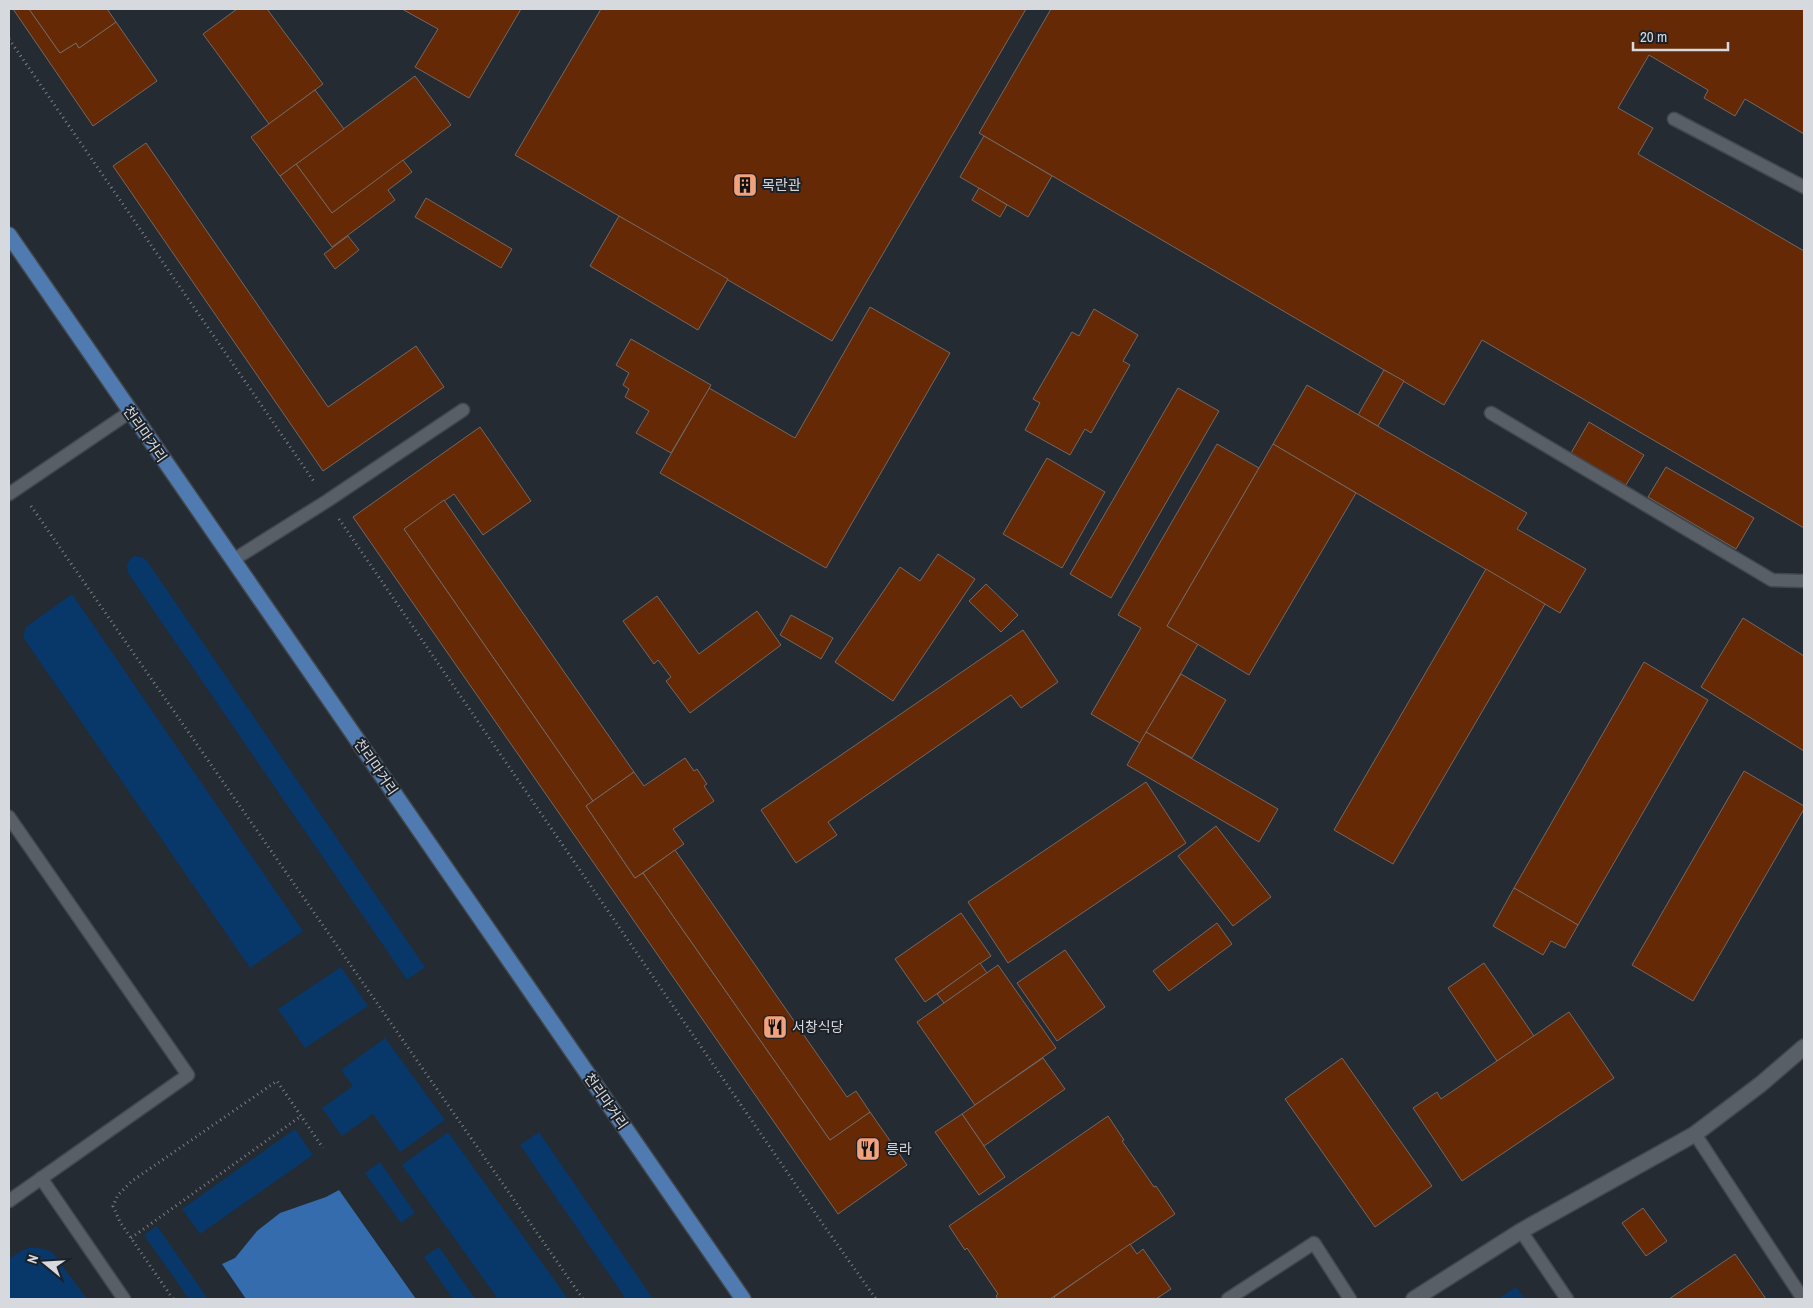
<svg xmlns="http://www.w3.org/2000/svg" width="1813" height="1308" viewBox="0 0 1813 1308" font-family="'Archivo Narrow','Noto Sans KR',sans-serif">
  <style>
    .green { fill: #083769 }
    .water { fill: #346cae }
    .building { fill: #652905; stroke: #736864 }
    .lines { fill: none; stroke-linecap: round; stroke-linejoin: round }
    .lane-casing { stroke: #42474d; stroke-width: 15 }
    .street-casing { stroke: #42474d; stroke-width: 18 }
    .primary-casing { stroke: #42474d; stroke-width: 18 }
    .path { stroke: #7b8086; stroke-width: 3; stroke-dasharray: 1 4; stroke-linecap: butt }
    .lane { stroke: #585f67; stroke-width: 12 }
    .street { stroke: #585f67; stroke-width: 15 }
    .primary { stroke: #4f7bb0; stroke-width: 15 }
    .labels { text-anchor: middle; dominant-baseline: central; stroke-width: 4; stroke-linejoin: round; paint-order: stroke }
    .poi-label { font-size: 14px; fill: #d6dade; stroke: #1c2128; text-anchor: start }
    .street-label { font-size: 14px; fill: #d6dade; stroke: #1c2128 }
  </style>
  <rect width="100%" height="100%" fill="#252b32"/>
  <g class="green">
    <path d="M134,556L142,557L147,561L425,967L407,980L128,573C126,565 127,561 134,556Z"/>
    <path d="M72,594L303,931L250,968L23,637L26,627Z"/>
    <path d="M341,967L368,1006L305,1048L278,1009Z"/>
    <path d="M385,1038L445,1120L400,1152L373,1114L342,1136L322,1108L353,1086L341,1070Z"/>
    <path d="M295,1129L313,1155L200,1234L182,1209Z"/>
    <path d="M448,1132L568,1299H498L402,1165Z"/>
    <path d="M539,1132L653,1299H626L520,1145Z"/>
    <path d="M380,1162L415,1213L401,1223L365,1173Z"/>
    <path d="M157,1226L208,1299H189L144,1235Z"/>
    <path d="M31,1247L45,1249L52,1252L87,1299H9V1259L21,1251Z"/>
    <path d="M439,1247L474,1297L471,1299H453L424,1257Z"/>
    <path d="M1516,1287L1525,1299H1498Z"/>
  </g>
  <path class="water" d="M339,1190L416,1299H246L222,1264L235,1258L257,1231L280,1213L326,1197Z"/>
  <g class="building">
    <path d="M13,9H29L60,53L76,43L79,48L116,22L157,81L93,126Z"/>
    <path d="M29,9H107L116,22L79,48L76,43L60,53Z"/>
    <path d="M237,9H267L323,84L269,124L203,34Z"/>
    <path d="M402,9H521L469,98L415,67L438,29Z"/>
    <path d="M601,9H1026L832,341L515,155Z"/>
    <path d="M1051,9H1804V134L1745,99L1735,116L1704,98L1708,90L1649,55L1618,108L1653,128L1638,154L1804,251V528L1482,340L1444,405L979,133Z"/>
    <path d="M415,76L451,125L332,213L296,164Z"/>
    <path d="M315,90L344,129L280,176L251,137Z"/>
    <path d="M984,136L1052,176L1028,217L960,177Z"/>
    <path d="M146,143L328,407L416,346L444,387L323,471L113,166Z"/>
    <path d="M403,160L412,172L388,190L395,200L332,247L280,176L296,164L332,213Z"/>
    <path d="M979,188L1007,205L1000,217L972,200Z"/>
    <path d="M426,198L512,249L501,268L415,217Z"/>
    <path d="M619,216L728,279L698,330L590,266Z"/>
    <path d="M348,236L359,250L335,269L324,254Z"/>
    <path d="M870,307L950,353L826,568L660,473L709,388L795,438Z"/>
    <path d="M1094,309L1138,335L1123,361L1130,365L1091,433L1085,429L1070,455L1025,430L1040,403L1033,399L1072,332L1079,336Z"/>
    <path d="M631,339L711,385L671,453L636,433L649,411L625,397L629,389L623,385L629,373L616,365Z"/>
    <path d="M1384,370L1404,381L1378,426L1358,415Z"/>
    <path d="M1307,385L1527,513L1517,529L1586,569L1560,613L1273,444Z"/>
    <path d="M1178,388L1219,411L1111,598L1070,574Z"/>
    <path d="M1589,422L1644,455L1626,485L1571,453Z"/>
    <path d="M480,427L531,501L483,535L454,494L404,529L593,801L586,806L635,878L643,873L830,1140L870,1112L907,1165L838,1214L353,517Z"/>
    <path d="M1217,444L1259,468L1167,626L1198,644L1140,743L1091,714L1141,628L1118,615Z"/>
    <path d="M1273,444L1356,493L1249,675L1167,626Z"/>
    <path d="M1047,458L1105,492L1062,568L1003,534Z"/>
    <path d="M1666,467L1754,518L1736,549L1648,497Z"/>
    <path d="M444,500L634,772L593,801L404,529Z"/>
    <path d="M938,554L975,579L893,701L835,662L900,567L920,581Z"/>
    <path d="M1486,569L1545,604L1393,864L1334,830Z"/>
    <path d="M986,584L1018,615L1001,632L969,601Z"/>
    <path d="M657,596L699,654L757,611L781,645L690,713L666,681L671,677L658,660L654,664L623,621Z"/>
    <path d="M791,615L833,638L821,659L780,635Z"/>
    <path d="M1743,618L1804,656V751L1701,687Z"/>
    <path d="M1023,630L1058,682L1021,708L1011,695L828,822L837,835L796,863L761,810Z"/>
    <path d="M1644,662L1708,700L1578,925L1514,888Z"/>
    <path d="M1181,674L1226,700L1192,758L1146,732Z"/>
    <path d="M1146,732L1278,809L1259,842L1127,765Z"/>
    <path d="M685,758L694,771L697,769L707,784L704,786L714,801L673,829L684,844L635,878L586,806L634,772L644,786Z"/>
    <path d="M1744,771L1804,806V809L1693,1001L1632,965Z"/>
    <path d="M1146,782L1186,843L1008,963L968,902Z"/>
    <path d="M1216,826L1271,897L1233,926L1178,856Z"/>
    <path d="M675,850L847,1097L856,1091L870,1112L830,1140L643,873Z"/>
    <path d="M1514,888L1578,925L1565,948L1551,941L1543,955L1493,926Z"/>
    <path d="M961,913L991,956L925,1002L895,959Z"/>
    <path d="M1217,923L1232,944L1169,991L1153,971Z"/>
    <path d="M1065,950L1105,1007L1057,1041L1017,983Z"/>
    <path d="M980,963L987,973L944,1003L937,994Z"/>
    <path d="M1484,963L1534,1036L1497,1061L1448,988Z"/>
    <path d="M998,965L1056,1048L975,1105L917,1022Z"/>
    <path d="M1569,1012L1614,1078L1462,1181L1413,1108L1437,1092L1441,1099Z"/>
    <path d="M1043,1058L1065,1089L984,1146L962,1114Z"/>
    <path d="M1342,1058L1432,1186L1375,1227L1285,1099Z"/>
    <path d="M962,1114L1005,1177L979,1195L935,1132Z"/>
    <path d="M1108,1116L1124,1140L1122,1141L1154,1187L1156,1186L1175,1214L1050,1299H998L996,1296L998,1294L967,1248L965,1250L949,1226Z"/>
    <path d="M1643,1208L1667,1241L1646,1256L1622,1223Z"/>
    <path d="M1130,1244L1137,1254L1143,1249L1171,1289L1156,1299H1056L1054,1297Z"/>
    <path d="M1735,1254L1766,1299H1669Z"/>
  </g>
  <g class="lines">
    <defs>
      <g id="lane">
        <path d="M1674,119L1804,187"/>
        <path d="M1491,413L1772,580L1804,581"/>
        <path d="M9,494L130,412"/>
        <path d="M233,560L327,501L463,410"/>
        <path d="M9,817L188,1075L9,1201"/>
        <path d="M1695,1134L1803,1299"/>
        <path d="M41,1178L124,1299"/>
        <path d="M1521,1231L1567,1299"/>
        <path d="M1228,1299L1314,1243L1350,1299"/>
      </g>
      <path id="street" d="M1414,1299L1521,1231L1695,1134L1761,1084L1804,1047"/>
      <path id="primary" d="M9,235L743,1299"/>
    </defs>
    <use href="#lane" class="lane-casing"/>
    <use href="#street" class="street-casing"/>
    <use href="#primary" class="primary-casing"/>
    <g class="path">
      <path d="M9,39L315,483"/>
      <path d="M31,506L583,1299"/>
      <path d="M339,519L822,1223L876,1299"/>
      <path d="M131,1238L301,1116"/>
      <path d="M173,1299L120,1222L113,1206L118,1195L132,1181L277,1081L323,1148"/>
    </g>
    <use href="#lane" class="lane"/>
    <use href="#street" class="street"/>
    <use href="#primary" class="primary"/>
  </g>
  <defs>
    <symbol id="building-square" viewBox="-11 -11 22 22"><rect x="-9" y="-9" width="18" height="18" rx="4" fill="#f1a17b" stroke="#1c2128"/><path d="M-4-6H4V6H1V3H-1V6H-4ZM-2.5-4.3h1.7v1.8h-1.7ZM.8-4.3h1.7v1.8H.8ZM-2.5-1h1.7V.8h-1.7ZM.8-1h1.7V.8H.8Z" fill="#111"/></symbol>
    <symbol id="restaurant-square" viewBox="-11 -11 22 22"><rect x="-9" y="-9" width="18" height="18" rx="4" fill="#f1a17b" stroke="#1c2128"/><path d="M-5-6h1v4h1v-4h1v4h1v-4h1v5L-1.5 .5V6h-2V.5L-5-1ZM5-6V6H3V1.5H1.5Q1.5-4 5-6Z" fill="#111"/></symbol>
  </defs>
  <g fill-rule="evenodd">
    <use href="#building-square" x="731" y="171" width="28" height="28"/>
    <use href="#restaurant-square" x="761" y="1013" width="28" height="28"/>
    <use href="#restaurant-square" x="854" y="1135" width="28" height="28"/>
  </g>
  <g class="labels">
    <g class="poi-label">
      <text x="762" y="185">목란관</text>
      <text x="792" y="1027">서창식당</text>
      <text x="886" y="1149">릉라</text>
    </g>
    <g class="street-label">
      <text transform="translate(145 434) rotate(55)">천리마거리</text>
      <text transform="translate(376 767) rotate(55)">천리마거리</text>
      <text transform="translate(606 1101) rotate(55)">천리마거리</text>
    </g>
  </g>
  <rect width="1813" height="1308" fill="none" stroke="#d6dade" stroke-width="20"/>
  <g transform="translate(45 1263) rotate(288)" stroke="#1c2128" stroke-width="4" paint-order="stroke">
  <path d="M0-4L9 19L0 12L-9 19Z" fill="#d6dade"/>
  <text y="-8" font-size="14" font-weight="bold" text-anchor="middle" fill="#d6dade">N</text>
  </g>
  <path d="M1633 42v8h95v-8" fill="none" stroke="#d6dade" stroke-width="2.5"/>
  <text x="1640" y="42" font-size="15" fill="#d6dade" stroke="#1c2128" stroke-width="4" paint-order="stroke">20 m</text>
</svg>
